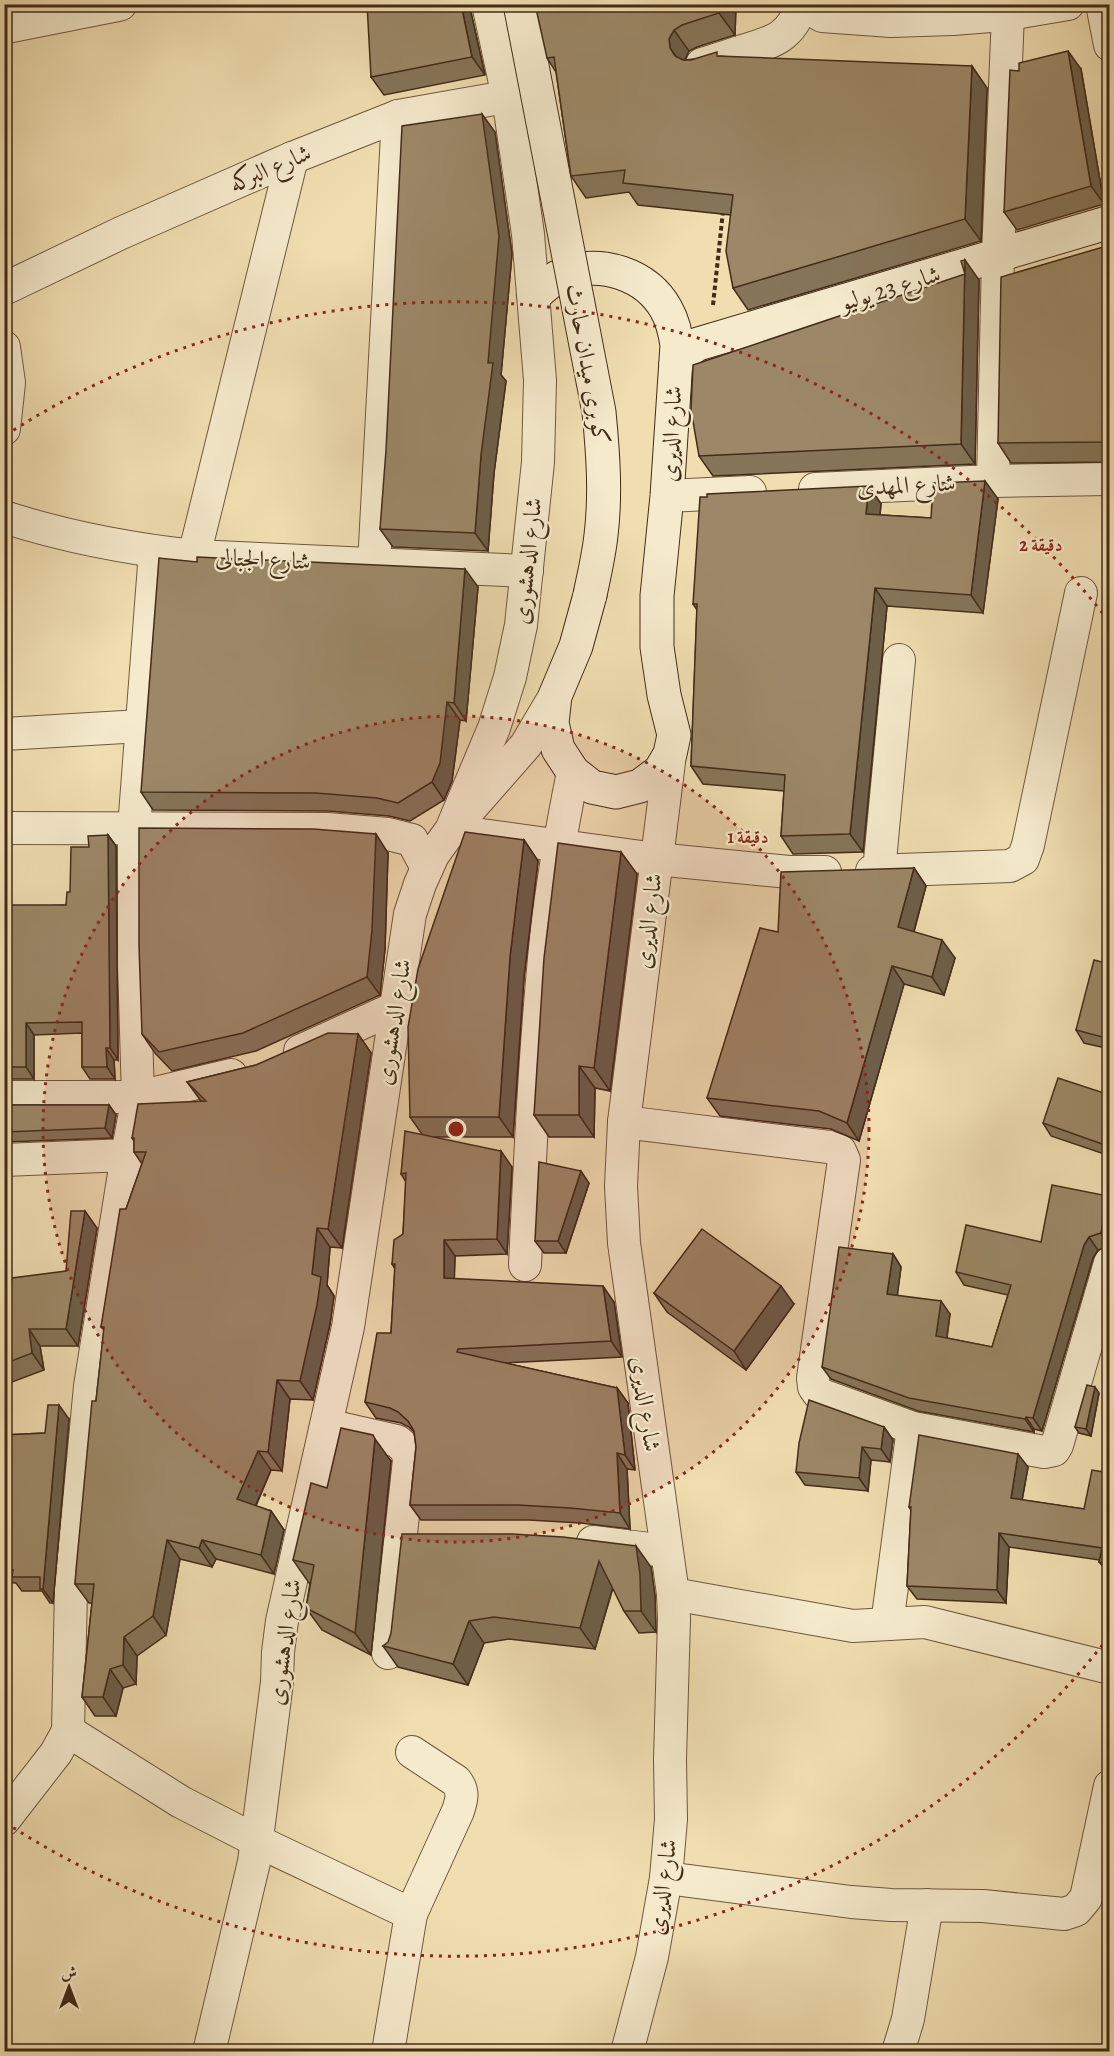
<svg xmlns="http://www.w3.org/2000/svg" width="1114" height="2056" viewBox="0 0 1114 2056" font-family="Alegreya,Amiri,serif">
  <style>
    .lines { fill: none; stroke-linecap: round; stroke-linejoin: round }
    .minor-casing { stroke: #6e583f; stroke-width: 34 }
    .tertiary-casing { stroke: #6e583f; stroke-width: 35 }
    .secondary-casing { stroke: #422b19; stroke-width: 35 }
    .path { stroke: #422b19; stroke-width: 4; stroke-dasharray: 4.5 3; stroke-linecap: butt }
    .minor { stroke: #f5eacc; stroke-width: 32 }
    .tertiary { stroke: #f5eacc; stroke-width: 33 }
    .secondary { stroke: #f5eacc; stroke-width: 33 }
    .secondary-bridge-casing { stroke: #422b19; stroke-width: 35; stroke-linecap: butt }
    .secondary-bridge { stroke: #f5eacc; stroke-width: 33 }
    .wall { fill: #867559; stroke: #422b19; stroke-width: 1.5 }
    .shaded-wall { fill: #6d5f49; stroke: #422b19; stroke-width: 1.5 }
    .building { fill: #9c8868; stroke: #422b19; stroke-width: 1.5 }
    .ring { fill: none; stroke: #8f2418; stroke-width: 3; stroke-dasharray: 3 6 }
    .labels { text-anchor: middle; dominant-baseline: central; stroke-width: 4.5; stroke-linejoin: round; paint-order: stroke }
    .street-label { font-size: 24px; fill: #422b19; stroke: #f5eacc }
    .centre { fill: #8f2418; stroke: #f5eacc; stroke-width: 3 }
    .ring-label { font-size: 18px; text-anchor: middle; font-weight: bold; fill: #8f2418; stroke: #f5eacc; stroke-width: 4.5; stroke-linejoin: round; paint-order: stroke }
  </style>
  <rect width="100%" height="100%" fill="#f0deb1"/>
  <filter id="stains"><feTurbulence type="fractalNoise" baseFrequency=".00333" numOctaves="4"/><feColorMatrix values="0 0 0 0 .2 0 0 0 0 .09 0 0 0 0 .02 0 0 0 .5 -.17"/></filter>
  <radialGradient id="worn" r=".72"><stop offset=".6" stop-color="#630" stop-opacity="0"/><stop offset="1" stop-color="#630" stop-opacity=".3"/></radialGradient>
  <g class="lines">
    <defs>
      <g id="minor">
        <path d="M803,4L822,16L891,21L953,19L1003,15L1068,4"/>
        <path d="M1102,4L1110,45"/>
        <path d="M702,64C715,60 729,56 742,51C773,42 791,38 802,4"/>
        <path d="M4,289L121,233L292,158L398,116L529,93"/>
        <path d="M4,347L9,383L4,429"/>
        <path d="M993,481L998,256L1008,14"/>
        <path d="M815,489L993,481L1110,479"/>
        <path d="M667,496L750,492"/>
        <path d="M4,517C66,537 130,549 194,556L527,571"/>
        <path d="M194,556L292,158"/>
        <path d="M374,564L398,116"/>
        <path d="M4,734L141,726"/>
        <path d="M468,811L526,745L555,696"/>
        <path d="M4,828L327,829L388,834L412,840L427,868"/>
        <path d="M482,835L656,859L789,872H825"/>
        <path d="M872,871L1010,866L1023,859L1028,845L1081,593"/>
        <path d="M879,871L899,660"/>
        <path d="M300,1051L395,1008"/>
        <path d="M4,1097H138L231,1075"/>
        <path d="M624,1122L829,1147L840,1151L844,1160L813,1378L814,1387L819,1394L913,1428L1044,1452L1054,1450L1057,1445L1110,1263"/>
        <path d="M4,1160L127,1155"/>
        <path d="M525,1265C530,1156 535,1047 546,938C552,882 562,827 573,772"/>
        <path d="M331,1426L397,1441L407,1450L409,1460L388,1653"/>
        <path d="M593,1542L666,1551"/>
        <path d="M673,1594L853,1626L925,1622L1110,1668"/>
        <path d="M887,1624L913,1428"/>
        <path d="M68,1731L181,1802L257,1841L411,1914L388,2052"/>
        <path d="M4,1820L56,1753L68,1731L71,1588L90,1386L127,1155L138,1097L134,965V828L155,552"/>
        <path d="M666,1878L851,1902L891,1905L983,1906L1064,1914L1076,1910L1086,1898L1110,1786"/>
        <path d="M411,1914L458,1811C462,1799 464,1791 456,1781L412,1752"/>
        <path d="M209,2052L254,1862L277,1682L278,1652L282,1621L348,1327L410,914L420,884L433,855L451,830L494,728L510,677L521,625L538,462L540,380L528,234L508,97L488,4"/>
        <path d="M627,2052L652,1957L666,1878L671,1819L670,1759L674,1619L673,1594L624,1243L621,1186L624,1122L670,754"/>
        <path d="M898,2052L908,2019L927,1905"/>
      </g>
      <path id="tertiary" d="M4,27L120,4"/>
      <g id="secondary">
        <path d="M534,296C543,287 552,279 564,274C601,259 647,275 666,309C673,321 675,332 677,345L667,496L657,596V647L664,695L674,735L670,754L660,771L640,786L616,792L592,787L573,772L558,749L552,723L555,696L576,646L590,595"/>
        <path d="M676,364L681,355L698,344L1110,222"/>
      </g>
    </defs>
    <use href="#minor" class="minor-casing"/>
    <use href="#tertiary" class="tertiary-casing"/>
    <use href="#secondary" class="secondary-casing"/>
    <path class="path" d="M713,305L723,211"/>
    <use href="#minor" class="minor"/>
    <use href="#tertiary" class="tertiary"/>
    <use href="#secondary" class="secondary"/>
    <defs>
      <path id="secondary-bridge" d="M520,4L599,412C603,453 606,494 601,535C599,555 594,575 590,595"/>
    </defs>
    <use href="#secondary-bridge" class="secondary-bridge-casing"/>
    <use href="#secondary-bridge" class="secondary-bridge"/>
  </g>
  <g class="wall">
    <path d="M736,4L735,35L697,47L689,51L685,60L720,56L987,88L981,241L748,310L733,288L731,215L638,205L629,192L586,198L571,176L556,72L547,58Z"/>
    <path d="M470,8L485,75L384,95L371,77Z"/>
    <path d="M1081,69L1104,204L1017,230L1004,212Z"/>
    <path d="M495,132L512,254L501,375L506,381L494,473L488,551L393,547L380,529Z"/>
    <path d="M1110,245V462L1011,463L998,443Z"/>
    <path d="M965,274L979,280L975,464L713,476L699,456Z"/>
    <path d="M869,486L881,504L880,515L931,518L998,499L983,613L887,606L863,852L793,854L781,836L784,791L703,784L691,766L697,610L693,604Z"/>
    <path d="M478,587L466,721L460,720L452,781L444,800L410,821L389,816L328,811L153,810L141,792Z"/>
    <path d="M108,835L116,846L118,1060H114L115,1079H90L82,1067V1033L34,1035V1079H6L4,1076V908L66,905L70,892L89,847Z"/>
    <path d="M524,840L538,861L524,977L513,1137H435L512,1167L507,1254L455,1256L454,1279L614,1302L622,1357L505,1363L617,1388L628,1403L635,1470L627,1469L630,1529L581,1523L529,1520H421L410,1505L416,1447L414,1432L409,1427L401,1423L376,1418L365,1402L391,1333L395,1269L392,1264L403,1234L406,1182L401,1174L422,1134L410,1117Z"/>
    <path d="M388,853L385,949L380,995L256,1051L172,1071L155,1053L142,1034Z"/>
    <path d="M914,868L926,886L914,932L955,958L944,995L904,984L859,1141L831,1129L720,1116L707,1098L778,932Z"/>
    <path d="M637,874L610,1091L595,1088L594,1137H549L534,1115Z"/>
    <path d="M1110,964V1049L1084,1043L1076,1030Z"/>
    <path d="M358,1034L371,1053L342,1248L330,1247L327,1285L334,1296L330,1324L313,1400L290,1399L282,1471L271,1470L256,1506L271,1511L284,1530L274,1574L216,1559L212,1567L180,1559L166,1635L137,1656L136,1684L123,1688L116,1716H95L82,1697L92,1603H89L75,1584L104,1330L101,1327L126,1209L142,1164L134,1152V1141L132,1138L201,1101L187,1082L256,1065Z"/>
    <path d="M1110,1095V1156L1051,1136L1043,1123Z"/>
    <path d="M4,1105H109L116,1115L112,1138L4,1142Z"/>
    <path d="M589,1183L566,1253H544L535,1241Z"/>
    <path d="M1108,1196L1110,1198L1109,1246L1098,1250L1093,1258L1042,1431L1034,1429V1432L918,1411L831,1379L822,1367L893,1254L901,1267L897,1295L950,1314L947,1338L992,1347L1008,1295L964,1285L956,1272L1041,1242Z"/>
    <path d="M97,1228L78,1346H40L44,1370L4,1385V1293L11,1292L66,1271Z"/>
    <path d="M654,1293L794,1304L746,1370L667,1312Z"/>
    <path d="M1099,1393L1091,1436L1079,1433L1075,1427Z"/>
    <path d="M69,1419L53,1603H50L42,1591H22L16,1583L4,1582V1435L45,1433Z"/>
    <path d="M884,1427L893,1440L890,1462L871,1460L868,1491L805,1485L796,1472Z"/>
    <path d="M391,1461L371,1655L322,1630L306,1608L310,1583H309L293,1560L327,1488Z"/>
    <path d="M1028,1467L1022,1500L1084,1509L1110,1473V1575L1099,1562L1100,1560L1009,1547L1006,1603L917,1599L907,1586L911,1510L909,1507Z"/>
    <path d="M651,1567L655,1596L656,1632L639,1633L624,1611L613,1588L595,1649L509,1639L484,1643L468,1685L398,1667L383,1646Z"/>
  </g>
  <g class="shaded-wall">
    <path d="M461,4H471L470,8L485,75L472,57Z"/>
    <path d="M720,4H736L735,35L719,13Z"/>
    <path d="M674,30L689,51L684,61L685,70L670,48L669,39Z"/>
    <path d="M1068,51L1081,69L1104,204L1091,186Z"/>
    <path d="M972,66L987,88L981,241L965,219Z"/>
    <path d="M482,114L495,132L512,254L501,375L506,381L494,473L488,551L475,533L488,363Z"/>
    <path d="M965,260L979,280L975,464L961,444Z"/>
    <path d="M985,481L998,499L983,613L971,595Z"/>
    <path d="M869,486L881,504L878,531L866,514Z"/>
    <path d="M465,569L478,587L466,721L454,703Z"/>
    <path d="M875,588L887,606L863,852L850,834Z"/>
    <path d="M447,702L460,720L452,781L444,800L432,782Z"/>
    <path d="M376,834L388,853L385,949L380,995L367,977Z"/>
    <path d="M108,835L116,846L118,1060L110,1048Z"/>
    <path d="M524,840L538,861L524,977L513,1137L499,1117L510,957Z"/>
    <path d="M621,852L637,874L610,1091L594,1068Z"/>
    <path d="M914,868L926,886L910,945L898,927Z"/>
    <path d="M942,940L955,958L944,995L932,977Z"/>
    <path d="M892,966L904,984L859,1141L847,1123Z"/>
    <path d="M26,1023L34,1035V1079L26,1067Z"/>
    <path d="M358,1034L371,1053L342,1248L328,1229Z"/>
    <path d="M106,1048L114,1060L115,1079L107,1067Z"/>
    <path d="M579,1066L595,1088L594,1137L579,1115Z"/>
    <path d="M109,1105L116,1115L112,1138L105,1128Z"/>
    <path d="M1110,1132V1152L1105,1145Z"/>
    <path d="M501,1151L512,1167L507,1254L497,1239Z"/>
    <path d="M581,1171L589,1183L566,1253L558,1241Z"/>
    <path d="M1108,1196L1110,1198L1109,1246L1101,1233Z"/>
    <path d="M85,1211L97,1228L78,1346L66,1329Z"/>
    <path d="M317,1228L330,1247L327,1285L334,1296L330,1324L313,1400L300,1381Z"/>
    <path d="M1089,1237L1098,1250L1093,1258L1042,1431L1033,1418L1084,1245Z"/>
    <path d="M444,1240L455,1256L454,1293L444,1278Z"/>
    <path d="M893,1254L901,1267L896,1306L887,1294Z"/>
    <path d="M603,1286L614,1302L622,1357L611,1341Z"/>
    <path d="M781,1286L794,1304L746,1370L734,1351Z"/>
    <path d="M941,1301L950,1314L945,1349L936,1336Z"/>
    <path d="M29,1329L40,1346L44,1370L32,1353Z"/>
    <path d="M277,1380L290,1399L282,1471L268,1452Z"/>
    <path d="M1095,1387L1099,1393L1091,1436L1086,1429Z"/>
    <path d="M617,1388L628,1403L635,1470L625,1455Z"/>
    <path d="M59,1405L69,1419L53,1603L43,1589Z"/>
    <path d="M1026,1417L1034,1429V1432L1025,1419Z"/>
    <path d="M884,1427L893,1440L890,1462L881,1449Z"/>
    <path d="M375,1439L391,1461L371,1655L355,1633Z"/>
    <path d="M862,1447L871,1460L868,1491L859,1478Z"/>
    <path d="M258,1451L271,1470L250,1518L237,1499Z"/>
    <path d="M617,1453L627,1469L630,1529L620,1513Z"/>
    <path d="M1018,1454L1028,1467L1020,1512L1011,1498Z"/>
    <path d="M271,1511L284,1530L274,1574L261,1555Z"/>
    <path d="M999,1533L1009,1547L1006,1603L997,1590Z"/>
    <path d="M167,1540L180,1559L166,1635L153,1616Z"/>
    <path d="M202,1540L216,1559L212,1567L199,1548Z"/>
    <path d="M636,1546L651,1567L655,1596L656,1632L641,1611Z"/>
    <path d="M599,1561L614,1583L595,1649L580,1628Z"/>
    <path d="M469,1621L484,1643L468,1685L453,1664Z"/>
    <path d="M124,1637L137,1656L136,1684L123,1665Z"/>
    <path d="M110,1669L123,1688L116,1716L103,1697Z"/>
  </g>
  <g class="building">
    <path d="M367,4H461L472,57L371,77Z"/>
    <path d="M535,4H720L719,13L682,25L674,30L669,39L670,48L675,56L683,60H691L717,52V56L972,66L965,219L733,288L726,251L733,195L623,183L625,170L571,176L554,57L547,58Z"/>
    <path d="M1068,51L1091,186L1004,212L1010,70L1019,71V63Z"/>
    <path d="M482,114L499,236L488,363H493L481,455L475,533L380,529L386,450L402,126Z"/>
    <path d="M1110,245V442L998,443L1001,277Z"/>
    <path d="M965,260L961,444L699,456L691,410L693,365L965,274L961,261Z"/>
    <path d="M985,481L971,595L875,588L850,834L781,836L785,775L691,766L697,604H693L700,497H707V494L869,486L866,514L931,518L933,483Z"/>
    <path d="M197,557L465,569L454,703L447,702L440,763L432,782L398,803L377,798L316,793L141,792L159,558L197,562Z"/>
    <path d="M139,828L313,829L376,834L372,930L367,977L243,1033L159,1052L142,1034L139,946Z"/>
    <path d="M465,832L524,840L510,957L499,1117H410L408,1027L418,969Z"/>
    <path d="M108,835L110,1048H106L107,1067H82V1022L26,1023V1067H4V908H8V905H66L67,892H70L71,847H89L88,836Z"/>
    <path d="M558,843L621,852L594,1068L579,1066V1115H534L544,958Z"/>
    <path d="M914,868L898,927L942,940L932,977L892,966L847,1123L819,1111L707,1098L760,928L778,932L781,872Z"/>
    <path d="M1094,960L1110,964V1039L1076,1030Z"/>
    <path d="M328,1033L358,1034L328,1229L317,1228L312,1274L321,1277L317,1305L300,1381L277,1380L268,1452L258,1451L237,1499L271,1511L261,1555L202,1540L199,1548L167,1540L153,1616L124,1637L123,1665L110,1669L103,1697H82L94,1584H75L76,1570L92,1401H96L104,1327H101L120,1209H126L146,1152H134V1138H132L138,1104L206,1101L187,1082L256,1065Z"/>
    <path d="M1058,1078L1110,1095V1132L1105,1145L1043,1123Z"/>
    <path d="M4,1105H109L105,1128L4,1132Z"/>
    <path d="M405,1131L501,1151L497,1239L444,1240V1278L603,1286L611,1341L458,1349L457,1352L617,1388L625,1455L617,1453L620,1513L570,1508L518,1505H410L416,1447L414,1431L408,1421L398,1412L390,1408L365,1402L377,1333H391L395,1264H392L394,1240L403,1234L406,1173L401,1174Z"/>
    <path d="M539,1162L581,1171L558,1241H535Z"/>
    <path d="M1052,1185L1108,1196L1101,1233L1089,1237L1084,1245L1033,1418L1026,1417L1025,1419L909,1398L822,1367L839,1247L893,1254L887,1294L941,1301L936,1336L992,1347L1011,1285L956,1272L966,1225L1041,1242Z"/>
    <path d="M71,1211H85L66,1329H29L32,1353L4,1364V1293L11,1292L12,1278L66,1271Z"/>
    <path d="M702,1229L781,1286L734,1351L654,1293Z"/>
    <path d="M1087,1385L1095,1387L1086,1429L1075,1427Z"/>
    <path d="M809,1400L884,1427L881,1449L862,1447L859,1478L796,1472L799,1443Z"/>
    <path d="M48,1405H59L43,1589H40V1577H12L13,1570L4,1569V1435L45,1433Z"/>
    <path d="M341,1428L373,1435L375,1439L355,1633L306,1608L314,1565L293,1560L311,1483L327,1488Z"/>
    <path d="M919,1435L1018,1454L1011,1498L1084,1509L1092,1470L1110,1473V1564L1099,1562L1102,1548L999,1533L997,1590L907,1586L911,1507H909Z"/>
    <path d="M402,1534H512L563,1537L636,1546L640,1574L641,1611H624L599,1561L580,1628L494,1617L469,1621L453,1664L383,1646L388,1642L391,1633Z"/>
  </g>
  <circle cx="456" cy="1129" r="413" fill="#8f2418" fill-opacity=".12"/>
  <g class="ring">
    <circle cx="456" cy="1129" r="413"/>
    <path d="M1108 1638A827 827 0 0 1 6 1823M6 435A827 827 0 0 1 1108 620"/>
  </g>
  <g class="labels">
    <g class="street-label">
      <text transform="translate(270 168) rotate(-23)">شارع البركه</text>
      <text transform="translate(890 288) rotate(-17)">شارع 23 يوليو</text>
      <text transform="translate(588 364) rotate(80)">كوبرى ميدان حارث</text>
      <text transform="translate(671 434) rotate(-87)">شارع الديرى</text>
      <text transform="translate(906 485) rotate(-3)">شارع المهدى</text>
      <text transform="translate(263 559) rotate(3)">شارع الجبالى</text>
      <text transform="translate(527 561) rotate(-84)">شارع الدهشورى</text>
      <text transform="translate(648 921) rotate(-83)">شارع الديرى</text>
      <text transform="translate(393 1022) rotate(-81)">شارع الدهشورى</text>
      <text transform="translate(646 1404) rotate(82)">شارع الديرى</text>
      <text transform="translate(284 1642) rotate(-82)">شارع الدهشورى</text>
      <text transform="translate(662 1887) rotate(-82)">شارع الديرى</text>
    </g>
  </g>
  <circle cx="456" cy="1129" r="9" class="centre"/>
  <g class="ring-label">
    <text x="1041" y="551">2 دقيقة</text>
    <text x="748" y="843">1 دقيقة</text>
  </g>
  <rect width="1114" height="2056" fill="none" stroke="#f0deb1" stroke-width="24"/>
  <rect x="6" y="6" width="1102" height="2044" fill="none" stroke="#422b19" stroke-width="3"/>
  <rect x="12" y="12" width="1090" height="2032" fill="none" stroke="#422b19" stroke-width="1.5"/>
  <g transform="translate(69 1987)" stroke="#f5eacc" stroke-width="4.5" paint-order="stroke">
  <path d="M0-4.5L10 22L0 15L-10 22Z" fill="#422b19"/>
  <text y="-9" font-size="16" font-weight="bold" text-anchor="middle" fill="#422b19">ش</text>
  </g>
  <rect width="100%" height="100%" filter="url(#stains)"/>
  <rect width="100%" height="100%" fill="url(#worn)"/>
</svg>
